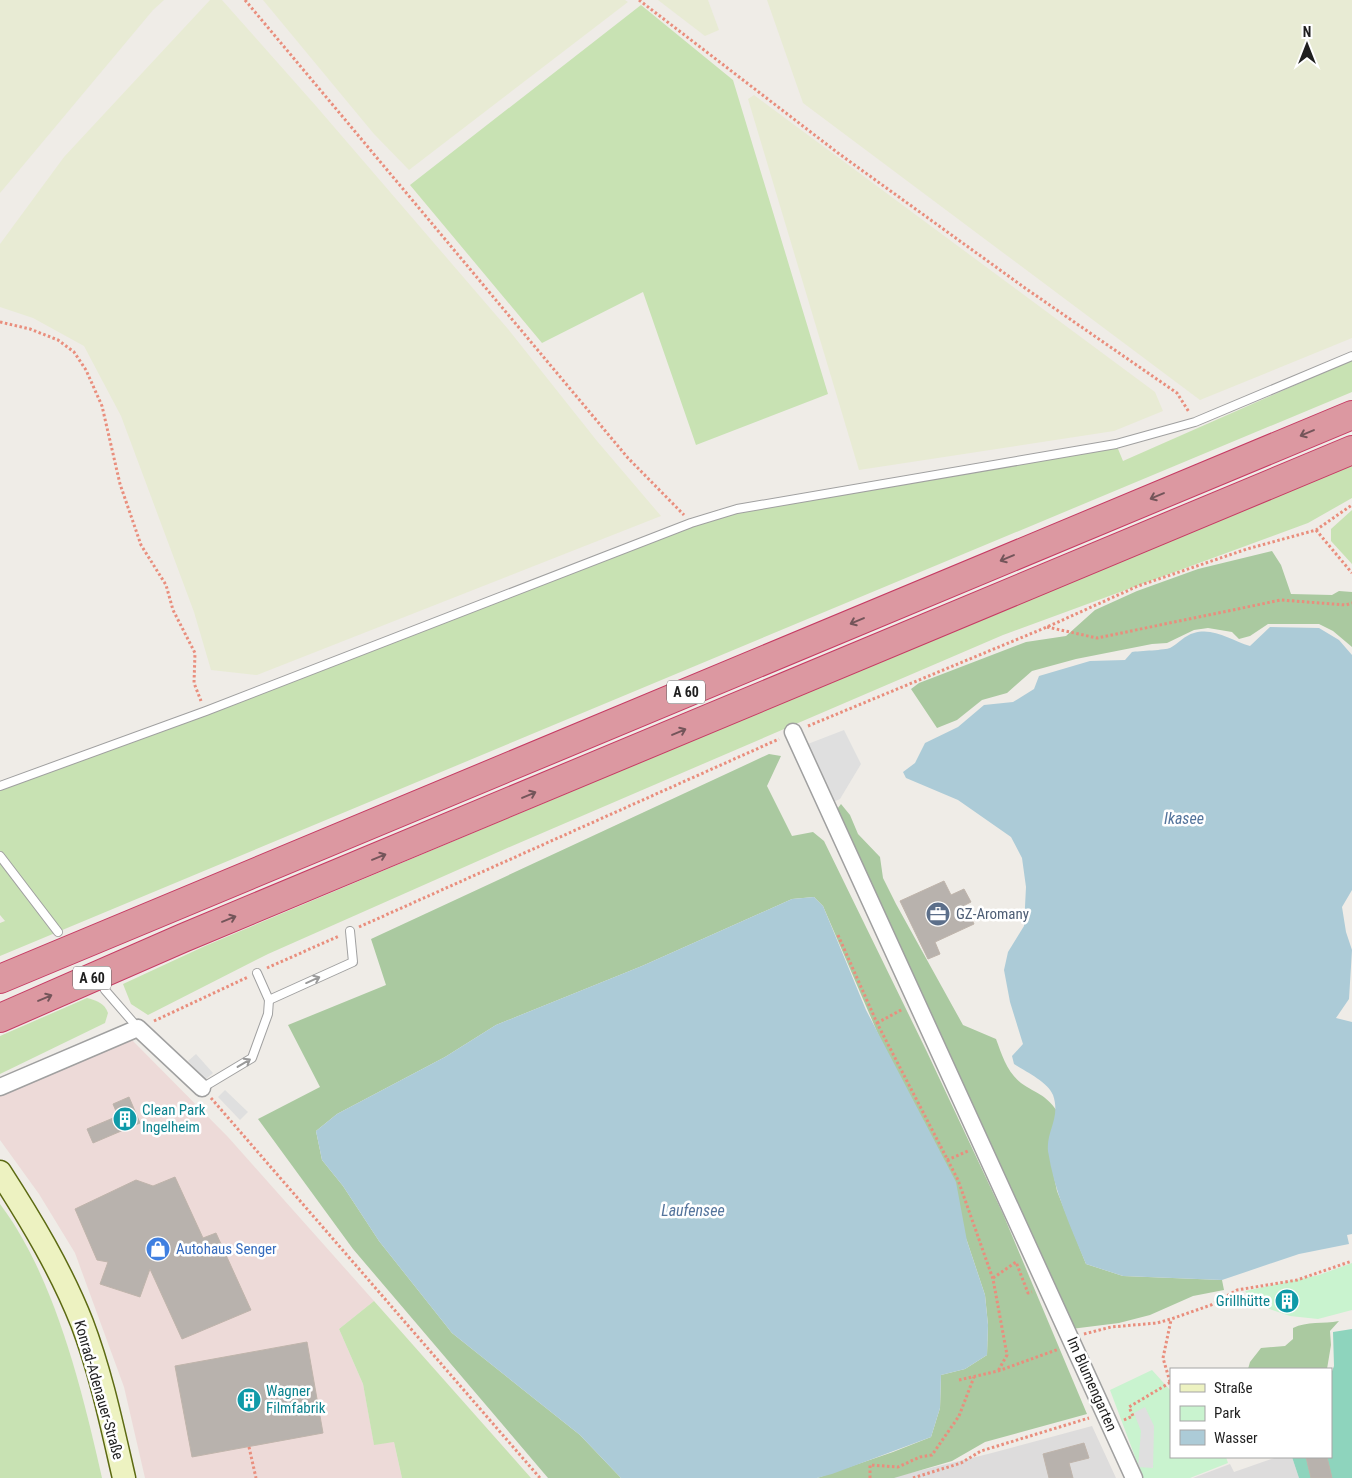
<svg xmlns="http://www.w3.org/2000/svg" width="1352" height="1478" viewBox="0 0 1352 1478" font-family="'Roboto Condensed',sans-serif">
  <style>
    .residential { fill: #dddcdc }
    .commercial { fill: #eddad8 }
    .farmland { fill: #e8ebd4 }
    .grass { fill: #c8e2b3 }
    .forest { fill: #aac9a0 }
    .park { fill: #c9f3cf }
    .pitch { fill: #8ed4bd }
    .parking { fill: #dfdfdf }
    .water { fill: #accbd7 }
    .building { fill: #b8b2ad; stroke: #bfb4ab }
    .lines { fill: none; stroke-linecap: round; stroke-linejoin: round }
    .lane-casing { stroke: #a0a0a0; stroke-width: 10 }
    .street-casing { stroke: #a0a0a0; stroke-width: 19 }
    .secondary-casing { stroke: #5c6a12; stroke-width: 25 }
    .highway-casing { stroke: #c63b63; stroke-width: 30 }
    .path { stroke: #e98e7d; stroke-width: 3; stroke-dasharray: 2.5 2.5; stroke-linecap: butt }
    .lane { stroke: #fff; stroke-width: 8 }
    .street { stroke: #fff; stroke-width: 16 }
    .secondary { stroke: #edf2c1; stroke-width: 22 }
    .highway { stroke: #dc98a1; stroke-width: 28 }
    .oneway { stroke: #74555a }
    .oneway2 { stroke: #9a9a9a }
    .labels { text-anchor: middle; dominant-baseline: central; stroke-width: 5; stroke-linejoin: round; paint-order: stroke }
    .shield { fill: #fff; stroke: #626262; stroke-width: 1 }
    .shield-label { font-size: 14px; font-weight: bold; fill: #1f1f1f }
    .service-label { font-size: 15px; fill: #4e5e75; stroke: #fff; text-anchor: start }
    .culture-label { font-size: 15px; fill: #0d838f; stroke: #fff; text-anchor: start }
    .shop-label { font-size: 15px; fill: #366cbe; stroke: #fff; text-anchor: start }
    .street-label { font-size: 15px; fill: #1f1f1f; stroke: #fff }
    .water-label { font-size: 16px; font-style: italic; fill: #54749c; stroke: #fff }
  </style>
  <rect width="100%" height="100%" fill="#efece7"/>
  <g class="residential">
    <path d="M1092,1426L1116,1478H889L988,1454Z"/>
    <path d="M1277,1457H1292L1299,1478H1193L1230,1464L1234,1472Z"/>
  </g>
  <path class="commercial" d="M132,1040L228,1137L374,1301L339,1329L363,1384L374,1444L394,1442L402,1478H145L124,1387L75,1253L39,1194L0,1140V1095Z"/>
  <g class="farmland">
    <path d="M0,0H164L153,10L0,193Z"/>
    <path d="M210,0H222L316,106L508,329L597,441L661,516L257,675L211,670L194,612L121,416L84,346L33,318L0,307V244L64,157Z"/>
    <path d="M263,0H625L628,2L409,170L374,134Z"/>
    <path d="M658,0H708L719,30L705,36Z"/>
    <path d="M767,0H1352V338L1200,400L803,103Z"/>
    <path d="M754,95L1155,392L1163,411L1114,431L859,470L748,99Z"/>
  </g>
  <g class="grass">
    <path d="M641,5L733,80L828,394L696,445L643,292L542,343L410,185Z"/>
    <path d="M1352,360V392L0,956V923L5,921L0,915V786L737,509L1116,444L1123,461Z"/>
    <path d="M1352,462V498L1308,523L1003,635L505,849L268,954L148,1015L131,1004L123,984L205,946Z"/>
    <path d="M1352,510V564L1331,541V529Z"/>
    <path d="M87,998C98,1001 104,1003 108,1013L105,1023L0,1074V1036Z"/>
    <path d="M0,1204C55,1277 82,1390 102,1478H0Z"/>
    <path d="M374,1301L531,1478H402L394,1442L374,1445L363,1384L339,1329Z"/>
  </g>
  <g class="forest">
    <path d="M1272,551L1281,565L1291,594L1332,595L1339,591L1352,592V647L1333,631L1319,624H1268L1250,636L1239,639L1232,632L1208,628L1194,630L1167,643L1152,644L1076,659L1032,671L1007,693L982,700L957,720L937,728L911,689L919,683L1026,642L1066,636L1095,610L1137,591L1198,569Z"/>
    <path d="M769,754L781,756L767,786L792,836L813,832L824,841L927,1052L1003,1214L1087,1414L985,1442L952,1461L894,1478H817L893,1452L931,1437L940,1408L941,1375L965,1369L987,1355L988,1325L985,1295L967,1241L823,906L814,897L792,899L642,966L496,1025L445,1057L337,1114L316,1131L322,1160L343,1186L379,1241L452,1333L580,1435L621,1478H548L353,1249L258,1119L320,1087L288,1025L386,985L371,939Z"/>
    <path d="M841,804L850,815L858,834L880,857L883,878L896,904L963,1025L996,1039C1002,1055 1007,1072 1021,1083C1037,1094 1045,1094 1057,1111L1048,1148L1057,1191L1086,1264L1123,1276L1222,1280L1224,1290L1193,1296L1150,1315L1119,1323L1071,1329L834,813Z"/>
    <path d="M1339,1321L1330,1331L1331,1345L1327,1369H1248L1250,1362L1261,1348L1285,1346L1293,1339V1328C1307,1321 1323,1324 1339,1321Z"/>
  </g>
  <g class="park">
    <path d="M1352,1263V1310L1318,1319L1290,1316L1258,1305L1245,1291L1319,1275Z"/>
    <path d="M1152,1370L1171,1391V1457H1226L1228,1463L1190,1478H1143L1110,1390Z"/>
  </g>
  <path class="pitch" d="M1352,1329V1478H1299L1292,1457H1331V1374L1334,1366L1333,1332Z"/>
  <g class="parking">
    <path d="M844,730L861,764L840,799L827,805L800,747Z"/>
    <path d="M196,1054L213,1073L205,1080L188,1061Z"/>
    <path d="M225,1090L248,1112L240,1120L218,1097Z"/>
    <path d="M1145,1407L1154,1426L1153,1468L1138,1467L1141,1431L1134,1413Z"/>
  </g>
  <g class="water">
    <path d="M1270,627L1319,628L1339,640L1352,655V890L1342,907L1346,932L1352,950L1349,999L1336,1018L1352,1022V1234L1347,1235L1349,1244L1299,1254L1222,1280L1123,1276L1086,1264C1071,1228 1054,1191 1048,1151C1046,1131 1061,1118 1053,1095C1048,1082 1026,1072 1014,1064L1012,1056L1023,1044L1010,1002L1004,970L1008,952L1024,926L1026,887L1022,858L1011,837L958,800L906,778L903,772L915,763L925,743L958,727L984,705L1013,702L1034,689L1039,676L1090,661L1125,660L1132,652C1139,651 1166,650 1170,648C1178,644 1185,635 1194,633C1214,627 1232,641 1250,646Z"/>
    <path d="M814,897L823,906L866,1010L956,1182L967,1241L985,1295L988,1325L987,1355L965,1369L941,1375L940,1408L931,1437L832,1474L817,1478H621L580,1435L452,1333L379,1241L343,1186L322,1160L316,1131L337,1114L445,1057L496,1025L642,966L792,899Z"/>
  </g>
  <g class="building">
    <path d="M944,881L951,895L964,889L971,902L965,905L974,924L935,942L940,954L928,959L900,901Z"/>
    <path d="M129,1097L140,1123L93,1143L87,1129L118,1116L113,1104Z"/>
    <path d="M175,1177L203,1238L216,1233L251,1310L182,1339L150,1269L140,1297L100,1284L108,1262L97,1260L75,1209L136,1180L153,1186Z"/>
    <path d="M1289,1291L1296,1298L1294,1307L1285,1310L1278,1304L1279,1294Z"/>
    <path d="M307,1342L323,1433L192,1457L175,1366Z"/>
    <path d="M1084,1443L1089,1458L1069,1463L1073,1478H1049L1043,1454Z"/>
    <path d="M1306,1457H1327L1332,1478H1311Z"/>
  </g>
  <g class="lines">
    <defs>
      <g id="lane">
        <path d="M0,786L206,711L691,523L737,509L1116,444L1195,422L1352,356"/>
        <path d="M0,856L58,932"/>
        <path d="M105,990L138,1028"/>
        <path d="M269,1000L353,962L350,931"/>
        <path d="M202,1088L252,1058L268,1014L269,1000L257,973"/>
      </g>
      <g id="street">
        <path d="M793,732L1134,1478"/>
        <path d="M0,1087L138,1028L202,1088"/>
      </g>
      <path id="secondary" d="M0,1172C31,1220 61,1270 82,1323C101,1373 112,1426 124,1478"/>
      <g id="highway">
        <path d="M0,979L1352,415"/>
        <path d="M0,1018L183,938L1352,450"/>
      </g>
    </defs>
    <use href="#lane" class="lane-casing"/>
    <use href="#street" class="street-casing"/>
    <use href="#secondary" class="secondary-casing"/>
    <use href="#highway" class="highway-casing"/>
    <g class="path">
      <path d="M245,0L628,458L684,515"/>
      <path d="M639,0L838,153L1025,288L1177,393L1189,412"/>
      <path d="M0,322L30,329L58,340L74,352L86,370L102,406L120,484L141,545L166,585L173,610L195,653L194,683L201,701"/>
      <path d="M1316,530L1352,573"/>
      <path d="M1047,627L1097,638L1281,600L1346,605L1352,603"/>
      <path d="M808,726L1047,627L1138,586L1247,549L1316,530L1352,505"/>
      <path d="M359,927L779,739"/>
      <path d="M838,935L877,1023L958,1180L993,1279L1007,1355L998,1371"/>
      <path d="M267,968L339,936"/>
      <path d="M154,1021L248,977"/>
      <path d="M877,1023L903,1009"/>
      <path d="M211,1098L540,1478"/>
      <path d="M947,1160L968,1151"/>
      <path d="M993,1278L1016,1262L1028,1293L1032,1292"/>
      <path d="M1084,1334L1111,1327L1157,1323L1171,1319L1211,1305L1237,1290L1297,1280L1352,1261"/>
      <path d="M959,1380L998,1371L1059,1349"/>
      <path d="M1170,1382L1163,1358L1171,1320"/>
      <path d="M1124,1420L1133,1416L1129,1407L1171,1382"/>
      <path d="M249,1447L256,1478"/>
      <path d="M870,1478V1465L898,1467L920,1457L932,1455L959,1416L974,1377"/>
      <path d="M913,1478L961,1463L981,1451L1089,1418"/>
    </g>
    <use href="#lane" class="lane"/>
    <use href="#street" class="street"/>
    <use href="#secondary" class="secondary"/>
    <use href="#highway" class="highway"/>
  </g>
  <defs><path id="oneway-shaft" d="M-6 0H5M1.5-3L5.5 0L1.5 3" fill="none" stroke-width="1.6" stroke-linecap="round" stroke-linejoin="round" transform="scale(1.25)"/></defs>
  <g class="oneway">
    <use href="#oneway-shaft" transform="translate(1307 433) rotate(157)"/>
    <use href="#oneway-shaft" transform="translate(1157 496) rotate(157)"/>
    <use href="#oneway-shaft" transform="translate(1007 558) rotate(157)"/>
    <use href="#oneway-shaft" transform="translate(857 621) rotate(157)"/>
    <use href="#oneway-shaft" transform="translate(679 732) rotate(-23)"/>
    <use href="#oneway-shaft" transform="translate(529 795) rotate(-23)"/>
    <use href="#oneway-shaft" transform="translate(379 857) rotate(-22)"/>
    <use href="#oneway-shaft" transform="translate(229 919) rotate(-22)"/>
    <use href="#oneway-shaft" transform="translate(45 998) rotate(-23)"/>
  </g>
  <g class="oneway2">
    <use href="#oneway-shaft" transform="translate(313 980) rotate(-24)"/>
    <use href="#oneway-shaft" transform="translate(244 1063) rotate(-31)"/>
  </g>
  <defs>
    <symbol id="office-disc" viewBox="-11 -11 22 22"><circle r="9.5" fill="#5c6f8a" stroke="#fff"/><path d="M-6-3h4V-5.5h4V-3h4V5H-6ZM-1-4.5V-3h2v-1.5ZM-6 0V1H6V0Z" fill="#fff"/></symbol>
    <symbol id="building-disc" viewBox="-11 -11 22 22"><circle r="9.5" fill="#0f9aa8" stroke="#fff"/><path d="M-4-6H4V6H1V3H-1V6H-4ZM-2.5-4.3h1.7v1.8h-1.7ZM.8-4.3h1.7v1.8H.8ZM-2.5-1h1.7V.8h-1.7ZM.8-1h1.7V.8H.8Z" fill="#fff"/></symbol>
    <symbol id="shop-disc" viewBox="-11 -11 22 22"><circle r="9.5" fill="#3f7fe0" stroke="#fff"/><path d="M-5-2.5h2.3a2.7 3.5 0 0 1 5.4 0H5L5.5 6h-11ZM-1.5-2.5h3a1.5 2.3 0 0 0-3 0Z" fill="#fff"/></symbol>
  </defs>
  <g fill-rule="evenodd">
    <use href="#office-disc" x="924" y="900" width="28" height="28"/>
    <use href="#building-disc" x="111" y="1105" width="28" height="28"/>
    <use href="#shop-disc" x="144" y="1235" width="28" height="28"/>
    <use href="#building-disc" x="1273" y="1287" width="28" height="28"/>
    <use href="#building-disc" x="235" y="1386" width="28" height="28"/>
  </g>
  <g class="labels">
    <g class="shield">
      <rect x="667" y="680.5" width="38" height="23" rx="4"/>
      <rect x="73" y="966.5" width="38" height="23" rx="4"/>
    </g>
    <g class="shield-label">
      <text x="686" y="692">A 60</text>
      <text x="92" y="978">A 60</text>
    </g>
    <g class="service-label">
      <text x="956" y="914">GZ-Aromany</text>
    </g>
    <g class="culture-label">
      <text x="142" y="1110">Clean Park<tspan x="142" dy="17">Ingelheim</tspan></text>
      <text x="1270" y="1301" text-anchor="end">Grillhütte</text>
      <text x="266" y="1391">Wagner<tspan x="266" dy="17">Filmfabrik</tspan></text>
    </g>
    <g class="shop-label">
      <text x="176" y="1249">Autohaus Senger</text>
    </g>
    <g class="street-label">
      <text transform="translate(1092 1384) rotate(66)">Im Blumengarten</text>
      <text transform="translate(99 1390) rotate(74)">Konrad-Adenauer-Straße</text>
    </g>
    <g class="water-label">
      <text x="1184" y="818">Ikasee</text>
      <text x="693" y="1210">Laufensee</text>
    </g>
  </g>
  <rect x="1170" y="1368" width="162" height="90" fill="#ffffff" stroke="#a5a5a5"/>
  <rect x="1180" y="1384" width="25" height="8" fill="#edf2c1" stroke="#a5a5a5"/>
  <text x="1214" y="1393" font-size="15" fill="#1f1f1f">Straße</text>
  <rect x="1180" y="1406" width="25" height="15" fill="#c9f3cf" stroke="#a5a5a5"/>
  <text x="1214" y="1418" font-size="15" fill="#1f1f1f">Park</text>
  <rect x="1180" y="1430" width="25" height="15" fill="#accbd7" stroke="#a5a5a5"/>
  <text x="1214" y="1443" font-size="15" fill="#1f1f1f">Wasser</text>
  <g transform="translate(1307 45)" stroke="#ffffff" stroke-width="4" paint-order="stroke">
  <path d="M0-4L9 19L0 12L-9 19Z" fill="#1f1f1f"/>
  <text y="-8" font-size="14" font-weight="bold" text-anchor="middle" fill="#1f1f1f">N</text>
  </g>
</svg>
